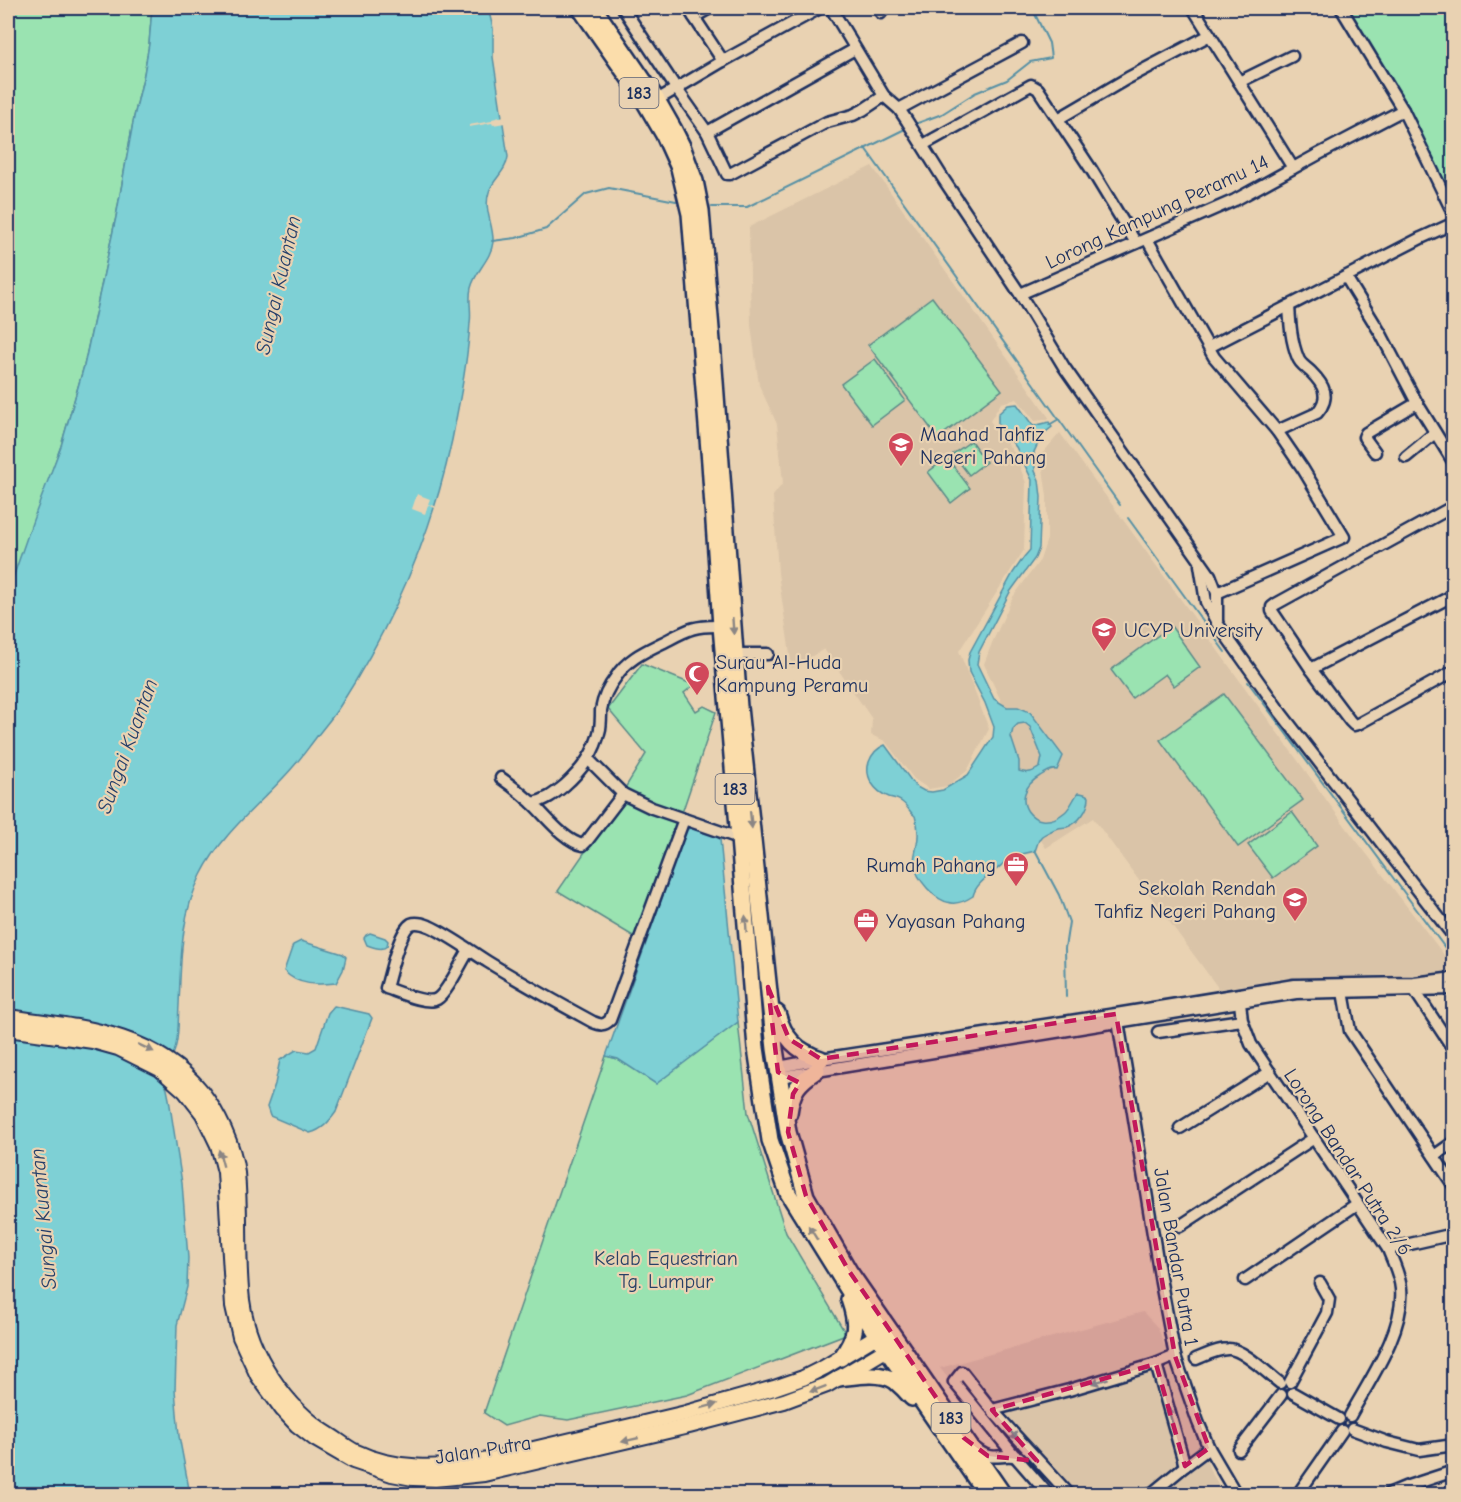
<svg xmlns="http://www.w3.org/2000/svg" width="1461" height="1502" viewBox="0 0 1461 1502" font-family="'Comic Neue',sans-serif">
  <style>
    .built { fill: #dac4a8 }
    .green { fill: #9ae3b1; stroke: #5a8988; stroke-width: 1.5 }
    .water { fill: #7ed0d5; stroke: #5690a5; stroke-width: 1.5; fill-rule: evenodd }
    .pier { fill: #e9d2b2 }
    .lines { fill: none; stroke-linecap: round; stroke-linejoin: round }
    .stream { stroke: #5690a5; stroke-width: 2 }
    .minor-casing { stroke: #1b2f5e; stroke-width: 15 }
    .major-casing { stroke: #1b2f5e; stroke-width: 18 }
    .highway-casing { stroke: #1b2f5e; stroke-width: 20 }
    .minor { stroke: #e9d2b2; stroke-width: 10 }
    .major { stroke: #fbddab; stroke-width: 14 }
    .highway { stroke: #fbddab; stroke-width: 15 }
    .oneway { fill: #8b8684 }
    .oneway2 { fill: #828088 }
    .marked { fill: #c2185b; fill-opacity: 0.2; stroke: #c2185b; stroke-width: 4.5; stroke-dasharray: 12 8; stroke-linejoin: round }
    .labels { text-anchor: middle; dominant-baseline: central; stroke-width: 4.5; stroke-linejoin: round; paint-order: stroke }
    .shield { fill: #e9d2b2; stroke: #596077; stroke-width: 1.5 }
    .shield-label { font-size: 18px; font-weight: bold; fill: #1b2f5e }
    .street-label { font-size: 20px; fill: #1b2f5e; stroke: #e9d2b2 }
    .poi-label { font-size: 20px; fill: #1b2f5e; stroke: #e9d2b2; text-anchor: start }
    .park-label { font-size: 20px; fill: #284166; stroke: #e9d2b2 }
    .water-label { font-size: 21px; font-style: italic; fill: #253f6a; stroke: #e9d2b2 }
  </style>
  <rect width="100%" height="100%" fill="#e9d2b2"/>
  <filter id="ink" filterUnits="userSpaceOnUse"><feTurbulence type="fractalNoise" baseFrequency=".0167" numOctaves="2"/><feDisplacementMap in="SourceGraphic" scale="12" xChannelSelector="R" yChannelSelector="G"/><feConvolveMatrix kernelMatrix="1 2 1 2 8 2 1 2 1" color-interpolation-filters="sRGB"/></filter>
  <g filter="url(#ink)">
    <g class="built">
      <path d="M872,166L1050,419L1035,421L1017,399L1001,403L990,421L1015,454L1026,483L1024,550L959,651L989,729L967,771L947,786L929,789L914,779L885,741L871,735L872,719L824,649L792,668L778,573L773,496L783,483L777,424L759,385L751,325L749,227Z"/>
      <path d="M1060,433L1346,827L1451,964L1453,970L1446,974L1286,978L1219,989L1093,818L1046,848L1014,799L1009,718L984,664L992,643L1013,597L1040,560L1047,539V496L1041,455Z"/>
      <path d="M1143,1312L1158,1328L1210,1470L1224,1494H1039L940,1368Z"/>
    </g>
    <g class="green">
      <path d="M8,8H152L149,44L144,74L134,117L116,217L84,366L61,446L8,592Z"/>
      <path d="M1340,8H1453V210Z"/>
      <path d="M932,297L1002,390L938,438L868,345Z"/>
      <path d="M875,359L905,400L872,425L841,384Z"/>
      <path d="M971,441L986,462L969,475L953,454Z"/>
      <path d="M947,458L970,488L951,503L928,472Z"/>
      <path d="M1171,626L1200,667L1174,686L1165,674L1132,698L1111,670Z"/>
      <path d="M642,664L694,685L684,693L696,711L704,706L716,712L682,813L638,797L625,788L646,754L608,709Z"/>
      <path d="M1224,694L1303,800L1238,847L1160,740Z"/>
      <path d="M627,802L678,822L638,932L633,936L558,891L600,830L623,804Z"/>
      <path d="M1292,812L1317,846L1273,878L1248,845Z"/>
      <path d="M738,1022L748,1113L786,1233L846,1334L687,1395L568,1420L540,1416L504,1426L484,1413L606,1056L618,1059L656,1083Z"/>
    </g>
    <g class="water">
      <path d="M152,8H488L493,28V57L508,157C506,172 493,179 489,192C483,210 494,225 493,242C491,260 475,271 471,288C468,300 472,311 470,323C468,354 463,384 457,414C439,518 397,617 340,706C333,717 323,728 315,739C308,748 301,758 293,767C262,803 223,831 201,875C180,916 181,960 179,1005C178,1018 179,1033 176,1045C174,1057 167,1067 162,1078L167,1089L169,1099L182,1183L188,1258L187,1287L177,1325L175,1390L179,1436L190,1494H8V592L33,520L61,446L84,366L116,217L134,117L144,74L149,44Z"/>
      <path d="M1017,404L1033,426L1049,422L1052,427L1042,435L1034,452L1035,471L1039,480L1041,497L1039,548L1035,558L1010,592L979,652L977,664L994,699L1007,707H1018L1030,712L1063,756L1057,770C1051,769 1046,772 1040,776C1005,796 1034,838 1065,812C1071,807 1073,799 1078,793C1083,793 1086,794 1089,797C1089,809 1079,823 1067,827C1064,828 1061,827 1058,828C1055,829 1042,835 1041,837C1038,840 1037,846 1035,851L1009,857C1000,871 977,879 973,896C967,900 959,904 951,903C935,901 916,879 914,863C914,856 916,851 917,844C919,835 918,825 915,816C909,812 908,806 902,802C899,799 893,798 889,797C875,792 864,777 869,762C872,754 877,748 885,745L915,786L924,791L932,792L943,790L968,775L993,737L994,727L985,703L969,672L968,660L970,652L1013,573L1024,557L1030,550L1032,480L1016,447L998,425V414L1008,405ZM1025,723L1030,727L1042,757L1040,767C1033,772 1028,774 1019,771V761L1011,737L1013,729L1018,724Z"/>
      <path d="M693,826L718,837L720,839L738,1022L656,1084L618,1059L606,1056L686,830Z"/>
      <path d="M370,933L385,938L388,941L387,946C382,951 373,947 367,945L364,938L366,935Z"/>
      <path d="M301,941L343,954L346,957L343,970L336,983C318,985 298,986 284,971L293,945Z"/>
      <path d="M334,1006L369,1014L372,1018L336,1112C329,1122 322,1130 310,1133L270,1116L267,1107L275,1084L280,1060L296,1050L309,1052L316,1048L328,1013Z"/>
    </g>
    <g class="pier">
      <path d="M504,116L505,123L493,125L492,123L469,127V125L492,121V119Z"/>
      <path d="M417,494L430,499L428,504L435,506V508L428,505L425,514L412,509Z"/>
    </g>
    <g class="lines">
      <g class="stream">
        <path d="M915,124L942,114L975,93L1007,80L1030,62L1051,58L1049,43L1032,8"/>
        <path d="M865,148L1120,505"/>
        <path d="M712,207H747L907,128"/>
        <path d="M492,241L516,238L546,229L586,194L609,188L676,201"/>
        <path d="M1049,425L1059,419"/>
        <path d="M1128,518L1225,652"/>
        <path d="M1248,682L1454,960"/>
        <path d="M1035,850L1059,895L1069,922L1065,948L1066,997"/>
      </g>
      <defs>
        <g id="minor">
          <path d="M623,8L676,88L707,132L727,174H730L827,122L853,115L863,110L884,96"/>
          <path d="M688,8L723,61"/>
          <path d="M831,8L884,96L899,109L907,121L944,180L1020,294L1064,367L1210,575L1217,593V623"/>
          <path d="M878,8L881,13"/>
          <path d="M1193,8L1293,168"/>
          <path d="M1341,8L1403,110L1454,215"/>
          <path d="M694,17L710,8"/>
          <path d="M1239,82L1292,56"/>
          <path d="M657,100L723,61L820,8"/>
          <path d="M899,109L1022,43"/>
          <path d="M1058,119L1128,78L1210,35"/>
          <path d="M707,132L855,49"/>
          <path d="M923,145L1031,85L1038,89L1091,169L1136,243"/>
          <path d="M1147,239L1214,357L1277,431L1303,469L1344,537L1217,593"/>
          <path d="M1346,277L1381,334L1417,403L1454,463"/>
          <path d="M1020,294L1235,200L1317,155L1403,110"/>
          <path d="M1209,347L1421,238L1454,223"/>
          <path d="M1277,431L1317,413C1331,397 1324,385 1311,372C1306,367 1300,364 1298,358C1291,341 1290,323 1289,306"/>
          <path d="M1375,452L1364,437L1366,433L1417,403"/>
          <path d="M1406,457L1435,433"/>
          <path d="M1454,506L1276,604L1272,607V611L1311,669L1350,721L1354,725L1358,724L1454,671"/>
          <path d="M1200,565L1206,602L1217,623L1281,713L1454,937"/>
          <path d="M735,654H768"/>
          <path d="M1311,669L1454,595"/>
          <path d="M589,760L623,794L652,808L739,838"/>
          <path d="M501,778C511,785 521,793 531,802C545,815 564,841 583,845L587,841L623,794"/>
          <path d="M532,803C545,801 554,794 564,786C582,770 595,753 600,729C601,722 601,716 601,710C603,698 609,686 616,677C627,659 646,651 664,642C687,630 694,625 721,626"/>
          <path d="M469,950C462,961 447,993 437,999C427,1005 398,992 386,988C390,975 399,931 411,924C416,922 424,924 429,926C449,935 469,950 488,962C522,983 558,1003 593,1022C600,1025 604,1026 610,1020L684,819"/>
          <path d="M1454,978L1414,983L1294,985L1116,1014L821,1059L784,1066L778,1072L786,1076L1296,993L1454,989"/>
          <path d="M1342,986L1350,1031L1454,1186"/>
          <path d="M1415,991L1454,1050"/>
          <path d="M1239,995L1242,1020L1251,1044L1388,1249C1393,1262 1400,1275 1401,1289C1405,1330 1369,1381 1350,1416"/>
          <path d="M1117,1015L1161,1283L1175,1356L1198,1422L1209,1448L1236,1494"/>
          <path d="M1158,1032L1242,1020"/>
          <path d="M1180,1128L1270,1072"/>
          <path d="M1434,1156L1454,1142"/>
          <path d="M1180,1226L1314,1138"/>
          <path d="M1388,1249L1454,1234"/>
          <path d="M1245,1280L1357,1204"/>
          <path d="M1196,1359C1206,1355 1217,1349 1228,1349C1242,1348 1268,1374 1280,1383"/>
          <path d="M1156,1364L1185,1466"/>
          <path d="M1290,1382L1327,1313L1329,1299L1320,1283"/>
          <path d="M1293,1393L1339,1419"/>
          <path d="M992,1410L1069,1390L1156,1364L1175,1356"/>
          <path d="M1352,1429L1387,1442L1419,1450L1454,1445"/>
          <path d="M975,1448C994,1464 1000,1452 1019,1457"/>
          <path d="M1239,1450L1281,1395"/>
          <path d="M1048,1494L1014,1455L954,1382L962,1372L992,1410L1069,1494"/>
          <path d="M1151,1494L1185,1466L1209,1448"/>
          <path d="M1298,1494L1342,1431"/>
          <path d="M1388,1494L1405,1487L1454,1471"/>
          <path d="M1445,1494L1454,1492"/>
        </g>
        <g id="major">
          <path d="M8,1017C78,1027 152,1031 201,1091C218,1113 234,1146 237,1173C241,1215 237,1258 242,1300C249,1354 286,1409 331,1436C339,1441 346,1447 354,1451C396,1471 439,1469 483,1461L686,1413L774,1388L803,1378L825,1367L885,1331"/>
          <path d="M8,1029L93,1041L118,1048L160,1069L185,1091L203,1114L218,1145L225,1172L233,1306L240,1337L258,1376L282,1409L297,1425L315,1439L353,1461L392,1474L413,1478L435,1479L484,1474L689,1426L784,1401L827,1385L894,1345"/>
        </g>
        <g id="highway">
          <path d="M580,8L640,94L664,135L679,168L690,214L710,463L721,626L739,838L756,1048L770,1140L788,1193L877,1336L986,1494"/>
          <path d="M594,8L657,100L674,130L682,146L695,181L701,211L712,341L739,707L775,1049L788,1132L806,1196L849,1271L1003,1494"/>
          <path d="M777,1013C784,1038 796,1051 821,1059"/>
          <path d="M789,1113C792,1090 798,1083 817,1070"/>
          <path d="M841,1358C857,1335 858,1325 849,1299"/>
          <path d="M839,1378C856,1376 880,1371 895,1381C901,1386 907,1392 912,1398"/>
        </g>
      </defs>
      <use href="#minor" class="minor-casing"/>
      <use href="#major" class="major-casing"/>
      <use href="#highway" class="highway-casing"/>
      <use href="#minor" class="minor"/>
      <use href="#major" class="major"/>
      <use href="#highway" class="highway"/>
    </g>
    <defs><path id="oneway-solid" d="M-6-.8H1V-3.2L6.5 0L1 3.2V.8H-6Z" transform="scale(1.5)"/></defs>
    <g class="oneway">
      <use href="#oneway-solid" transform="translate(733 626) rotate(86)"/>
      <use href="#oneway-solid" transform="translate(751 820) rotate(84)"/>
      <use href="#oneway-solid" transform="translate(746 924) rotate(-94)"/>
      <use href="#oneway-solid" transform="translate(146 1048) rotate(26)"/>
      <use href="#oneway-solid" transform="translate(221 1158) rotate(-105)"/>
      <use href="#oneway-solid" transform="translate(813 1233) rotate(-122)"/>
      <use href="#oneway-solid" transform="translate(818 1389) rotate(160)"/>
      <use href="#oneway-solid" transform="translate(709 1406) rotate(-15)"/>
      <use href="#oneway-solid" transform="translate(630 1440) rotate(167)"/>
    </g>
    <g class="oneway2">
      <use href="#oneway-solid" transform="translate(1100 1381) rotate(163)"/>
      <use href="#oneway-solid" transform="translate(1170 1415) rotate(-106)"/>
      <use href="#oneway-solid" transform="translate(1012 1433) rotate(48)"/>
    </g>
  </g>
  <path class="marked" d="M768,987L789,1039L821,1059L1116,1014L1175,1356L1209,1448L1185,1466L1156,1364L992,1410L1037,1461L988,1456L964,1438L849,1271L806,1196L788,1132L793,1094L800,1083L778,1072Z"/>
  <defs>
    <symbol id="school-pin" viewBox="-11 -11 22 30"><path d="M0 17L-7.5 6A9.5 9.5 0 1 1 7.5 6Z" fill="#d1495b" stroke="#e9d2b2"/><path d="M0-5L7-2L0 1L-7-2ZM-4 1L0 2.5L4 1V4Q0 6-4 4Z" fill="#fff"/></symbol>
    <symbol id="university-pin" viewBox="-11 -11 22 30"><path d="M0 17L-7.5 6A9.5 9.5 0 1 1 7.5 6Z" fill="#d1495b" stroke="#e9d2b2"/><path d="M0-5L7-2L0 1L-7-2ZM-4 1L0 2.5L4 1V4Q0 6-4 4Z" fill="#fff"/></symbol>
    <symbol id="mosque-pin" viewBox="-11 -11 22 30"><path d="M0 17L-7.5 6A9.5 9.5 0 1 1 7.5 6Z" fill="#d1495b" stroke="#e9d2b2"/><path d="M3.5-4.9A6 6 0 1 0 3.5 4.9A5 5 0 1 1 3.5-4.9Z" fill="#fff"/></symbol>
    <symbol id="office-pin" viewBox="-11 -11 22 30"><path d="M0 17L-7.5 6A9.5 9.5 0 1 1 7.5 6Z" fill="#d1495b" stroke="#e9d2b2"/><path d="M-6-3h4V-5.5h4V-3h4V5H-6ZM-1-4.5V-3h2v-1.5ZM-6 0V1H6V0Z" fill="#fff"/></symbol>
  </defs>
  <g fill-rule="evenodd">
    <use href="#school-pin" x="886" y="430" width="30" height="40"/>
    <use href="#university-pin" x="1089" y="615" width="30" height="40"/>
    <use href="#mosque-pin" x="682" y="659" width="30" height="40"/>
    <use href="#office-pin" x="1001" y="850" width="30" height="40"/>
    <use href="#school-pin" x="1280" y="885" width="30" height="40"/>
    <use href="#office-pin" x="851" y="906" width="30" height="40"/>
  </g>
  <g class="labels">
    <g class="shield">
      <rect x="619.5" y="78" width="39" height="30" rx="4.5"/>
      <rect x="715.5" y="774" width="39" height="30" rx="4.5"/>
      <rect x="931.5" y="1403" width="39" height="30" rx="4.5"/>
    </g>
    <g class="shield-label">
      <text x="639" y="93">183</text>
      <text x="735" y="789">183</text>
      <text x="951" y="1418">183</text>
    </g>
    <g class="street-label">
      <text transform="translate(1157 212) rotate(-25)">Lorong Kampung Peramu 14</text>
      <text transform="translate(1348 1162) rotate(57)">Lorong Bandar Putra 2/6</text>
      <text transform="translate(1176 1257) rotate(80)">Jalan Bandar Putra 1</text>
      <text transform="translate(483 1450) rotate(-9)">Jalan Putra</text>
    </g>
    <g class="poi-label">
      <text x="920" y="434">Maahad Tahfiz<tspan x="920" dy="23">Negeri Pahang</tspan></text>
      <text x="1124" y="630">UCYP University</text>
      <text x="716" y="662">Surau Al-Huda<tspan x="716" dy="23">Kampung Peramu</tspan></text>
      <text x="996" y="865" text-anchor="end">Rumah Pahang</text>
      <text x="1276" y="888" text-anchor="end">Sekolah Rendah<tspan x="1276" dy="23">Tahfiz Negeri Pahang</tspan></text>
      <text x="886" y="921">Yayasan Pahang</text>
    </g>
    <g class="park-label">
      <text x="666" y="1258">Kelab Equestrian<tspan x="666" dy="23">Tg. Lumpur</tspan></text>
    </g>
    <g class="water-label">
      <text transform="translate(278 285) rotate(-77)">Sungai Kuantan</text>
      <text transform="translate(127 746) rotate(-70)">Sungai Kuantan</text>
      <text transform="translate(43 1219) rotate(-95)">Sungai Kuantan</text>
    </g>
  </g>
  <rect width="1461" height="1502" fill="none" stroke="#e9d2b2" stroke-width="30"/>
  <rect x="15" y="15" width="1431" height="1472" fill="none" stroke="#1b2f5e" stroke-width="2" filter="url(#ink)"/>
</svg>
